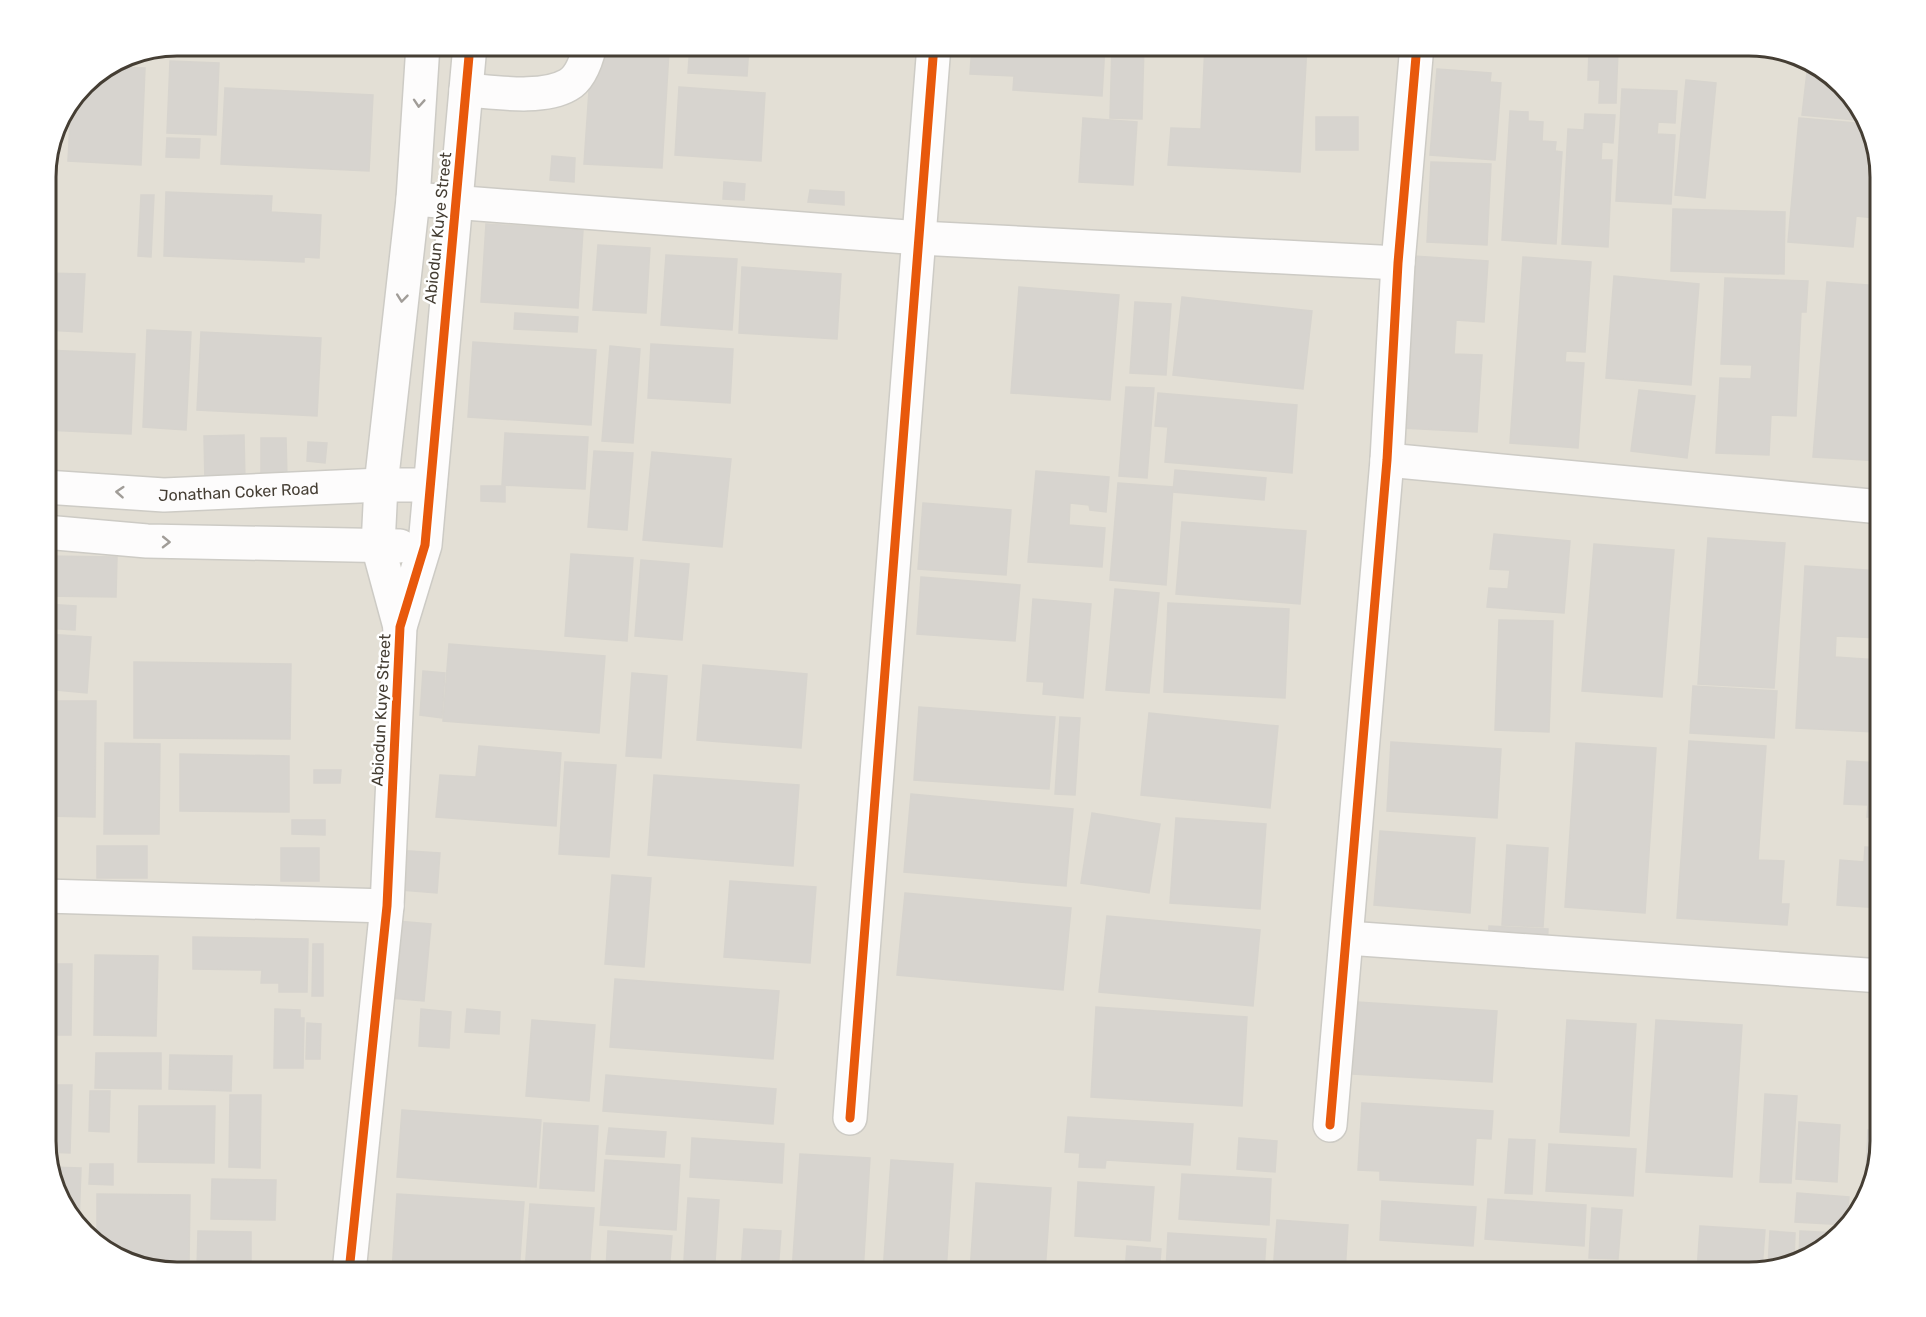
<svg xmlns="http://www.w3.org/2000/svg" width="1926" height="1317" viewBox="0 0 1926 1317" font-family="Rubik,sans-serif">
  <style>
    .residential { fill: #e3dfd5 }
    .building { fill: #d7d4cf; stroke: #d7d4ce; stroke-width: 1.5 }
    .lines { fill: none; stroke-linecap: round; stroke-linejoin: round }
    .minor-casing { stroke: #cdcbc5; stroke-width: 36 }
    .minor { stroke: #fdfcfc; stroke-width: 33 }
    .cycleway-casing { stroke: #fff; stroke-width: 13 }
    .cycleway { stroke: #e8590c; stroke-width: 9 }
    .oneway { stroke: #a19d98 }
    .labels { text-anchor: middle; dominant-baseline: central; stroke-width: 5; stroke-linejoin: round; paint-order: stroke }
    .street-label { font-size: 16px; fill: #453e34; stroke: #fff }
    .rim { fill: none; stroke: #453e34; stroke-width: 3 }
  </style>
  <rect width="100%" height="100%" fill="#efede8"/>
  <path class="residential" d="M176,45H1750L1823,67L1864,111L1881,176V1141L1859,1214L1815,1255L1750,1272H176L103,1250L62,1206L45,1149V168L58,118L84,83L126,55Z"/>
  <g class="building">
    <path d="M690,45H749L747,76L688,73Z"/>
    <path d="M972,45H1105L1102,96L1013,90L1014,76L970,74Z"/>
    <path d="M1112,45H1144L1142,119L1110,118Z"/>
    <path d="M1205,45H1307L1300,172L1168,165L1171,128L1201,129Z"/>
    <path d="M592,46L669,51L662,168L584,164Z"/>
    <path d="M1589,51H1618L1616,103H1599L1600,80H1588Z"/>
    <path d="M170,61L219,63L216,135L167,133Z"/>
    <path d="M109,67L145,68L141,165L68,161L71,101L84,83Z"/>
    <path d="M1437,69L1491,73L1490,82L1501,83L1495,160L1430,155Z"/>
    <path d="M1807,72L1829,74L1864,111L1866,121L1802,115Z"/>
    <path d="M1686,80L1716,83L1705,198L1675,195Z"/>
    <path d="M679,87L765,93L761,161L675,155Z"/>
    <path d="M225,88L373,95L369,171L221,164Z"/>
    <path d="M1622,89L1677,91L1675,123L1658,122L1657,134L1675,135L1671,204L1616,201Z"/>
    <path d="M1510,111L1528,112V121L1543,122L1542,141L1556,142L1555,151L1562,152L1556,244L1502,240Z"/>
    <path d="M1585,114L1615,115L1613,143L1602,142L1601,160H1612L1608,247L1562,244L1568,129L1584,130Z"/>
    <rect x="1316" y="117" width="42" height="33"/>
    <path d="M1083,118L1137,122L1133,185L1079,182Z"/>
    <path d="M1799,118L1867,124L1881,176V251L1872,250L1875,218L1856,216L1853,247L1788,242Z"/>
    <path d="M167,138L200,139L199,158L166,157Z"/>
    <path d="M53,140L50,209L45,208V168Z"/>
    <path d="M552,156L575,158L574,182L550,180Z"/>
    <path d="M1431,162L1491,164L1487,245L1427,242Z"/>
    <path d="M724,182L745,184L744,200L723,199Z"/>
    <path d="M810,190L844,192V205L808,202Z"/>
    <path d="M166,192L272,196L271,212L321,215L319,258L304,257V262L164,256Z"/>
    <path d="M141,195H154L151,257L138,256Z"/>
    <path d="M1673,209L1785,212L1784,274L1671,271Z"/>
    <path d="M486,224L583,230L578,308L481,302Z"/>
    <path d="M598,245L650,248L646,313L593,310Z"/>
    <path d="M666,255L737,259L732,330L661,325Z"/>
    <path d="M1413,256L1488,261L1484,322L1456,320L1454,354L1482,355L1477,432L1402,428Z"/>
    <path d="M1523,257L1591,262L1585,352L1566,351L1565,362L1584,363L1578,448L1510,443Z"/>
    <path d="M742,267L841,274L837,339L739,333Z"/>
    <path d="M45,273L85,274L82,332L45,330Z"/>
    <path d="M1614,276L1699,284L1691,385L1606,378Z"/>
    <path d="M1725,278L1808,281L1806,312H1801L1796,416L1771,415L1769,455L1716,453L1720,378L1751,379L1752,365L1721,364Z"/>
    <path d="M1827,282L1881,286V461L1813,457Z"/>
    <path d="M1019,287L1119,295L1110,400L1011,393Z"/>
    <path d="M1182,297L1312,311L1303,389L1173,375Z"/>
    <path d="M1135,302L1171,304L1166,375L1130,373Z"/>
    <path d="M515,313L578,317L577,332L514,329Z"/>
    <path d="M147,330L191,332L186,430L143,427Z"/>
    <path d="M201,332L321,338L317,416L197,410Z"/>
    <path d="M473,342L596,350L591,425L468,417Z"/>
    <path d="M651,344L733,349L730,403L648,398Z"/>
    <path d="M610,346L640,349L633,443L602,441Z"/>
    <path d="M45,350L135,354L131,434L45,430Z"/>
    <path d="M1126,387L1154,388L1147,478L1119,476Z"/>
    <path d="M1639,390L1695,396L1687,458L1631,451Z"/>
    <path d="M1158,393L1297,405L1292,473L1165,462L1168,427L1155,426Z"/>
    <path d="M505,433L588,437L585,489L502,485Z"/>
    <path d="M244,435L245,482L205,483L204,436Z"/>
    <path d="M261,438H286L287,479H261Z"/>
    <path d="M308,442L327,443L325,463L307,461Z"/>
    <path d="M594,451L633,453L627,530L588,527Z"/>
    <path d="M652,452L731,459L722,547L643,540Z"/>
    <path d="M1175,470L1266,478L1264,500L1173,492Z"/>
    <path d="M1036,471L1109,477L1106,512L1090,510L1089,505L1070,503L1069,525L1105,528L1102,567L1028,562Z"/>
    <path d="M1118,483L1173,487L1166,585L1110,580Z"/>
    <path d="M481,486H505V502L481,501Z"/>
    <path d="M923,503L1011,510L1006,575L918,569Z"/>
    <path d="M1182,522L1306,531L1300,604L1176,594Z"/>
    <path d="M1494,534L1570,541L1564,613L1487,607L1489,588L1508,589L1510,570L1490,569Z"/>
    <path d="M1708,538L1785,543L1774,688L1698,684Z"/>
    <path d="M1594,544L1674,550L1662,697L1582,691Z"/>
    <path d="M571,554L633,558L627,641L565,636Z"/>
    <path d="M45,556L117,557L116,597L45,596Z"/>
    <path d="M641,560L689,564L682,640L635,636Z"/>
    <path d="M1805,566L1881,571V600H1879L1878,617L1881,618L1880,638L1836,636L1835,657L1879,660L1878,684L1873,683L1871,701H1877L1875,732L1796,728Z"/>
    <path d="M921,577L1020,585L1015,641L917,634Z"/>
    <path d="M1115,589L1159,593L1149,693L1106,690Z"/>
    <path d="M1033,599L1091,604L1083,698L1043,694L1044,682L1027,681Z"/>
    <path d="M1168,603L1289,609L1285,698L1164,692Z"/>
    <path d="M45,604L76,606L75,630L45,628Z"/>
    <path d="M1499,620L1553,621L1549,732L1495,730Z"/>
    <path d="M45,634L91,637L87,693L45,689Z"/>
    <path d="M449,644L605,656L599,733L443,721Z"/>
    <path d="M134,662L291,664L290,739L134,738Z"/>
    <path d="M703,665L807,674L801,748L697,740Z"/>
    <path d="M423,671L445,673L442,718L420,715Z"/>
    <path d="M632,673L667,676L661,758L626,756Z"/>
    <path d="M1693,686L1777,691L1774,738L1690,733Z"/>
    <path d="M45,701H96L95,817L45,816Z"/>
    <path d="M919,707L1055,717L1049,789L914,780Z"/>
    <path d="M1149,713L1278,726L1270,808L1141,795Z"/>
    <path d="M1060,717L1080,718L1075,795L1055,794Z"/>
    <path d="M1689,741L1766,746L1758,860L1784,861L1781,904H1789L1787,925L1677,918Z"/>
    <path d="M1391,742L1501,749L1497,818L1387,811Z"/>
    <path d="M105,743L160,744L159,834H104Z"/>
    <path d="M1576,743L1656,748L1645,913L1565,907Z"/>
    <path d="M479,746L561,753L556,826L436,817L440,775L476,777Z"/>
    <path d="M180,754L289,756V812L180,811Z"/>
    <path d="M1847,761L1881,763V818L1867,817L1868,805L1844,804Z"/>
    <path d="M565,762L616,765L609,857L559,854Z"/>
    <path d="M314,770H341L340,783H314Z"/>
    <path d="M654,775L799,785L793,866L648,855Z"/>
    <path d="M911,794L1073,809L1066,886L904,872Z"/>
    <path d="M1092,813L1160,824L1149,893L1081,883Z"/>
    <path d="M1176,818L1266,824L1260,909L1170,903Z"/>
    <path d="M292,820H325V835L292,834Z"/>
    <path d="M1380,831L1475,838L1470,913L1374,905Z"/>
    <path d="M1507,845L1548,848L1543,927L1502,925Z"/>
    <rect x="97" y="846" width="50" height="32"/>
    <path d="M1865,847L1881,848V908L1837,905L1840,860L1864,862Z"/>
    <rect x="281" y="848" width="38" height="33"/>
    <path d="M394,850L440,853L437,893L401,890Z"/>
    <path d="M612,875L651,878L644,967L605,964Z"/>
    <path d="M730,881L816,887L810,963L724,957Z"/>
    <path d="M905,893L1071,908L1063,990L897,975Z"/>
    <path d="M1107,916L1260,930L1253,1006L1099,992Z"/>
    <path d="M396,921L431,924L424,1001L390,998Z"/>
    <path d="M1489,926L1548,929L1547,950L1488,946Z"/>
    <path d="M193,937L308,939L307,992H279V983H261L262,970L193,969Z"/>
    <path d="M313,944H323V996H312Z"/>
    <path d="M95,955L158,956L156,1036L94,1035Z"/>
    <path d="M45,964H72L71,1035H45Z"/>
    <path d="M615,979L779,991L773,1059L610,1047Z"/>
    <path d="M1357,1002L1497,1011L1492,1082L1353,1074Z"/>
    <path d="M1096,1007L1247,1017L1242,1106L1091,1097Z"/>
    <path d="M275,1009L300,1010V1018H304L303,1068H274Z"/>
    <path d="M421,1009L451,1012L449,1048L419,1046Z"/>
    <path d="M467,1009L500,1012L499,1034L465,1032Z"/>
    <path d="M532,1020L595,1025L589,1101L526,1096Z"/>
    <path d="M1567,1020L1636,1024L1629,1136L1560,1132Z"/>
    <path d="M1656,1020L1742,1025L1732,1177L1646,1172Z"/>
    <path d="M307,1023L321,1024L320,1059H306Z"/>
    <path d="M96,1053H161V1089L95,1088Z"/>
    <path d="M170,1055L232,1056L231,1091L169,1089Z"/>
    <path d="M606,1075L776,1089L773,1124L603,1111Z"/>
    <path d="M45,1085H72L70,1153L46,1152Z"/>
    <path d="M90,1091H110L109,1132L89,1131Z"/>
    <path d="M1765,1094L1797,1096L1791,1183L1760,1182Z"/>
    <path d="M230,1095H261L260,1168L229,1167Z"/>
    <path d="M1362,1103L1493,1111L1491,1139L1476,1138L1473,1185L1380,1180V1171L1358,1170Z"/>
    <path d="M139,1106H215L214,1163L138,1162Z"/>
    <path d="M402,1110L541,1120L536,1187L397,1177Z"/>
    <path d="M1068,1117L1193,1124L1190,1165L1106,1160L1105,1168L1079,1167L1080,1153L1065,1152Z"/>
    <path d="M1799,1122L1840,1125L1837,1182L1796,1179Z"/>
    <path d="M544,1123L598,1126L594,1191L540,1188Z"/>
    <path d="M609,1128L666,1132L664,1157L606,1154Z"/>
    <path d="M1868,1130L1881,1131V1141L1865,1195Z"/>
    <path d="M692,1138L784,1144L782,1183L690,1177Z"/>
    <path d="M1239,1138L1277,1141L1275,1172L1237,1169Z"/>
    <path d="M1509,1139L1535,1140L1532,1194L1505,1193Z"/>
    <path d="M1549,1144L1636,1149L1633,1196L1546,1191Z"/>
    <path d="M800,1154L870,1158L863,1272H792Z"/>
    <path d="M605,1160L680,1165L676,1230L600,1225Z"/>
    <path d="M891,1160L953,1164L946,1272H883Z"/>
    <path d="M90,1164H113V1185L89,1184Z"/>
    <path d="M51,1167L81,1168L79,1224L62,1206Z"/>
    <path d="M1182,1174L1271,1179L1269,1225L1179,1219Z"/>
    <path d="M212,1179L276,1180L275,1220L211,1219Z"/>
    <path d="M1078,1182L1154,1187L1150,1241L1075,1236Z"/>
    <path d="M976,1183L1051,1188L1045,1272H970Z"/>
    <path d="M1797,1193L1849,1197L1847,1225L1795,1222Z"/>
    <path d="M97,1194L190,1195L189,1264L147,1263L103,1250L97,1243Z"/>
    <path d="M397,1194L524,1202L519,1272H392Z"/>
    <path d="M688,1198L719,1200L715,1262L684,1260Z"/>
    <path d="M1488,1199L1586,1205L1584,1246L1485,1239Z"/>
    <path d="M1382,1201L1476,1207L1473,1246L1380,1240Z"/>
    <path d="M530,1204L594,1208L589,1272H525Z"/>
    <path d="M1592,1208L1622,1210L1618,1259L1589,1258Z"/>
    <path d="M1277,1220L1348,1225L1345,1272H1273Z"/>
    <path d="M1700,1226L1765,1230L1762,1269L1750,1272H1697Z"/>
    <path d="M744,1229L781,1231L778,1272H741Z"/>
    <path d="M198,1231L251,1232V1270L197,1269Z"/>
    <path d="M608,1231L672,1236L669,1272H606Z"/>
    <path d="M1770,1231L1795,1233L1794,1260L1768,1267Z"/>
    <path d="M1800,1231L1838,1233L1815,1255L1799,1259Z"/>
    <path d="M1168,1233L1266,1239L1264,1272H1166Z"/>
    <path d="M1127,1246L1161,1249L1159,1272H1125Z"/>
    <path d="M1485,1263L1544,1267V1272H1484Z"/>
    <path d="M1587,1263L1651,1267V1272H1587Z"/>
    <path d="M684,1265L710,1267V1272H683Z"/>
    <path d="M1553,1267L1582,1268V1272H1552Z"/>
  </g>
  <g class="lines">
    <defs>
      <g id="minor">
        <path d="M466,90C495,92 542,100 568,85C581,78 587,58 590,45"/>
        <path d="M413,199L920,238L1398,263"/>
        <path d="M1387,460L1881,507"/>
        <path id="s1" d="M45,487L164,495L381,485H430"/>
        <path d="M45,532L147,541L400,546"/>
        <path d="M400,627L378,546L381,485L413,199L423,45"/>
        <path d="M45,896L387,906"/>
        <path d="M1347,938L1881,976"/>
        <path d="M850,1118L934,45"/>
        <path d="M1330,1125L1387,460L1398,263L1417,45"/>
        <path d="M349,1272L387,906L400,627L425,545L470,45"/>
      </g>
    </defs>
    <use href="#minor" class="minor-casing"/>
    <use href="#minor" class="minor"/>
    <defs>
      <g id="cycleway">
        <path d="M850,1118L934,45"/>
        <path d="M1330,1125L1387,460L1398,263L1417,45"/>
        <path d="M349,1272L387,906L400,627L425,545L470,45"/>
      </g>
    </defs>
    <use href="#cycleway" class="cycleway-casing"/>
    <use href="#cycleway" class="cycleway"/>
  </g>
  <defs><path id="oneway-chevron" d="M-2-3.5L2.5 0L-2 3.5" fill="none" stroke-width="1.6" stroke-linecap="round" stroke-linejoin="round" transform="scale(1.5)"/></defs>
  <g class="oneway">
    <use href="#oneway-chevron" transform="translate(419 103) rotate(94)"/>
    <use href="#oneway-chevron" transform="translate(402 298) rotate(96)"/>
    <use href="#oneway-chevron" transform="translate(120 492) rotate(-176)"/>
    <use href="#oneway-chevron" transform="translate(166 542) rotate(1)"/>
  </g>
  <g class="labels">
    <g class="street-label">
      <text transform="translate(438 228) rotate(-84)">Abiodun Kuye Street</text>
      <text stroke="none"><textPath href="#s1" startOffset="194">Jonathan Coker Road</textPath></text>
      <text transform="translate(381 710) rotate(-87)">Abiodun Kuye Street</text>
    </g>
  </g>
  <path d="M0 0H1926V1317H0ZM177 56H1749A121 121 0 0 1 1870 177V1141A121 121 0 0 1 1749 1262H177A121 121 0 0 1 56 1141V177A121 121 0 0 1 177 56Z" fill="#fff" fill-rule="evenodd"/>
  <path class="rim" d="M177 56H1749A121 121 0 0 1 1870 177V1141A121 121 0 0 1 1749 1262H177A121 121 0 0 1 56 1141V177A121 121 0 0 1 177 56Z"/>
</svg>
